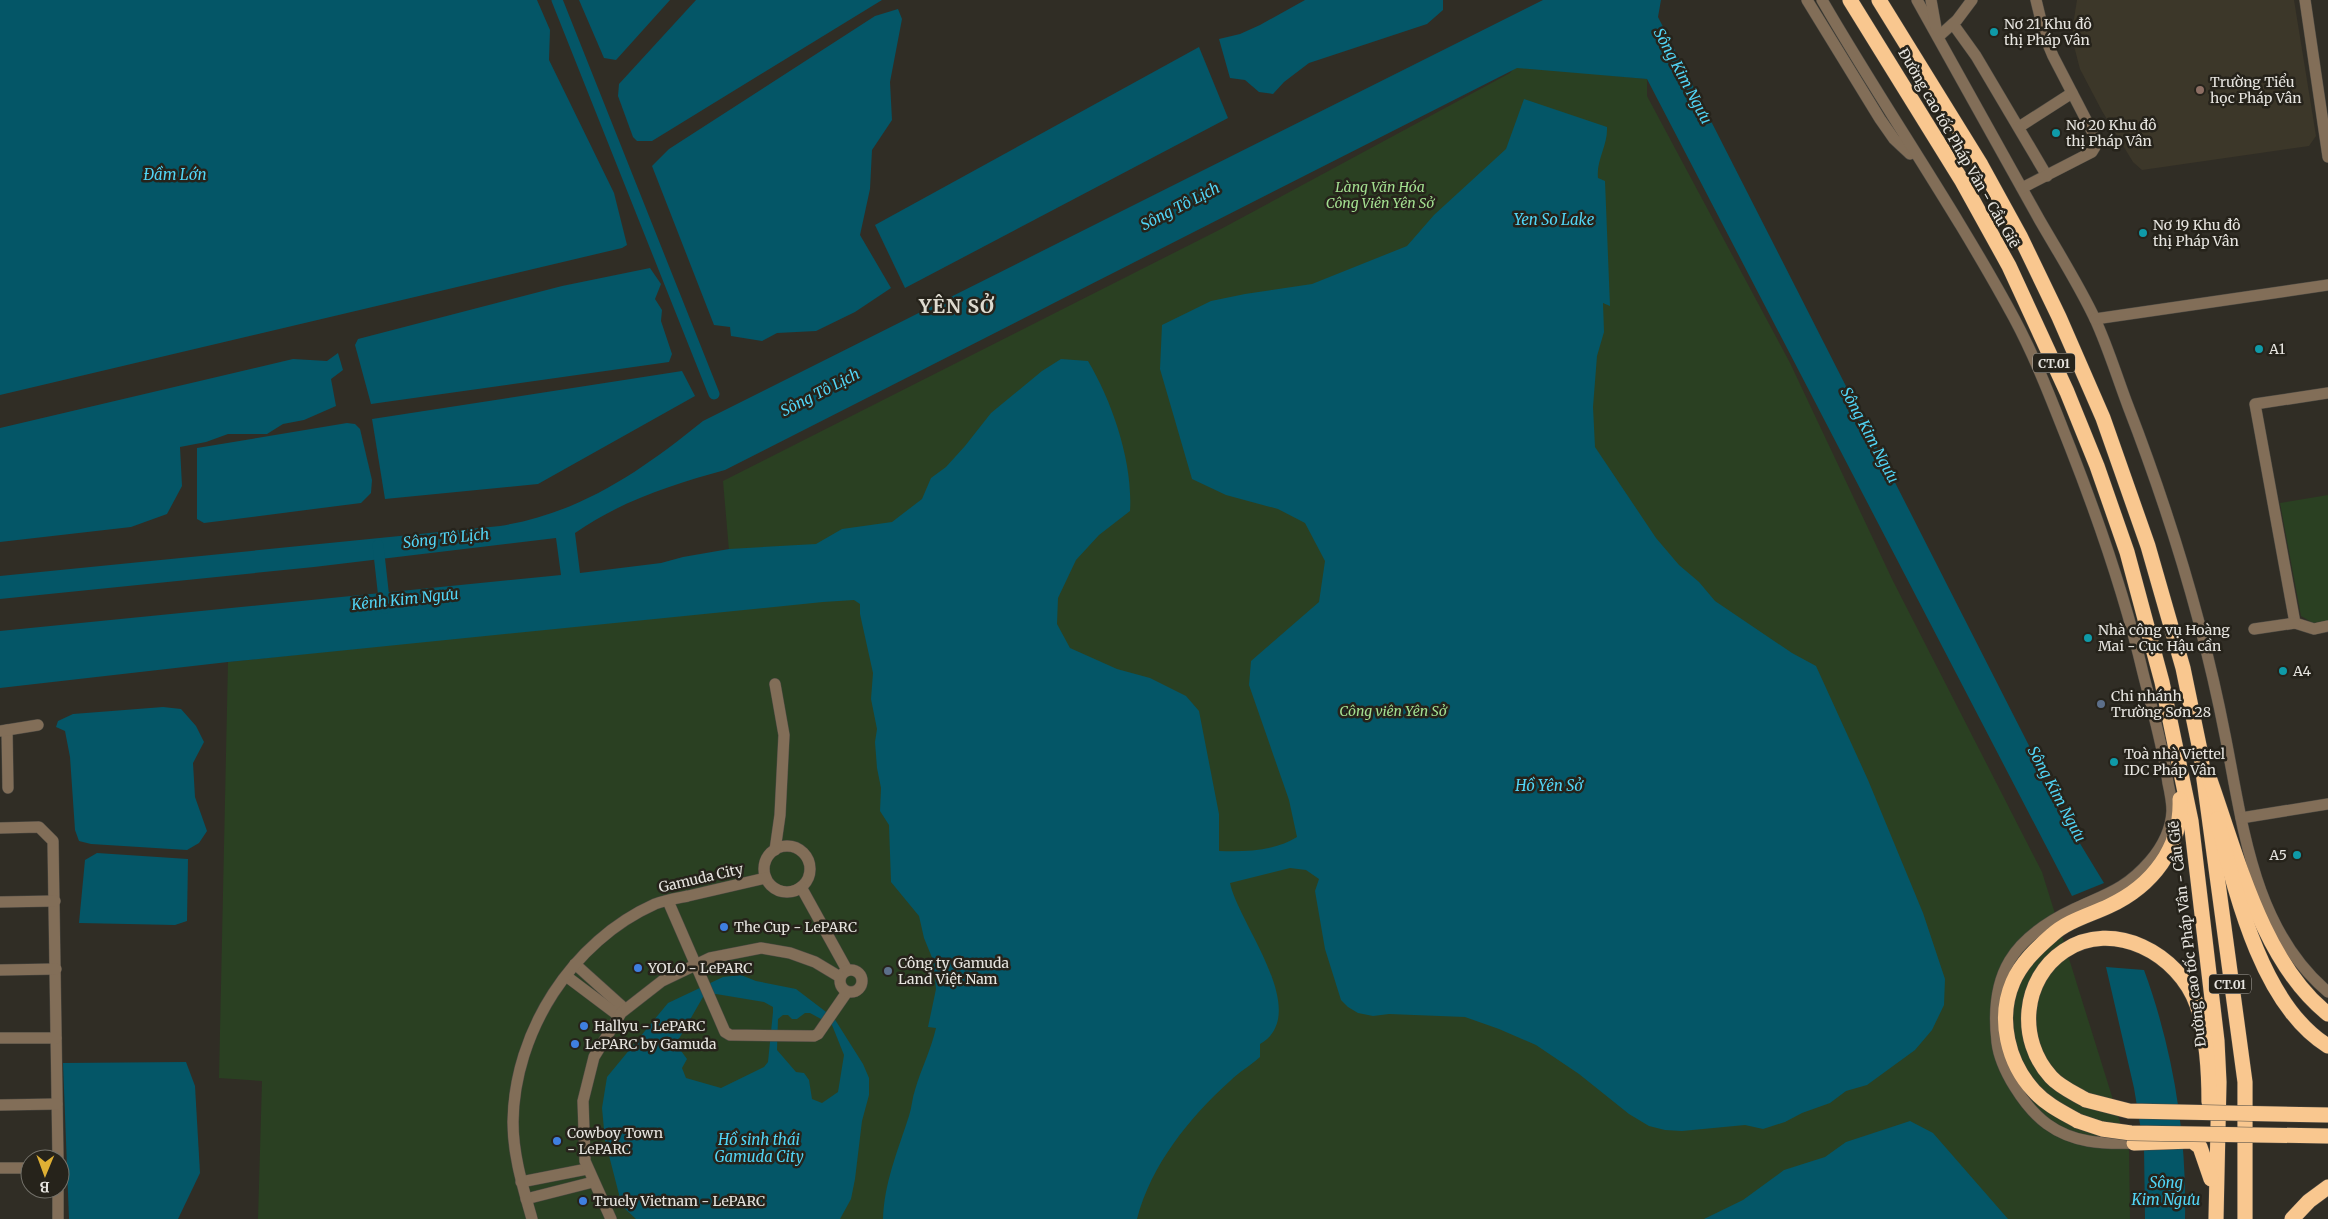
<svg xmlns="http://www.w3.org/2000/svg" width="2328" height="1219" viewBox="0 0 2328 1219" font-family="Merriweather,serif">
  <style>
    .built { fill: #3c3729 }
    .green { fill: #2a4022 }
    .water { fill: #045667; fill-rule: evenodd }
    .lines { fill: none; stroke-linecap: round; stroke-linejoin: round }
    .canal { stroke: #045667; stroke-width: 11 }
    .minor-casing { stroke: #4d4a43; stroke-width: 12 }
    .highway-casing { stroke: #4d4a43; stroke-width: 16 }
    .minor { stroke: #826e58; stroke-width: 11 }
    .highway { stroke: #f9c78f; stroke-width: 15 }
    .highway-bridge-casing { stroke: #4d4a43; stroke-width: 16; stroke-linecap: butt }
    .highway-bridge { stroke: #f9c78f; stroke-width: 15 }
    .culture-dot { fill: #0f9aa8; stroke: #26231b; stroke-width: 2 }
    .education-dot { fill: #8d6e63; stroke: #26231b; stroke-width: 2 }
    .service-dot { fill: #5c6f8a; stroke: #26231b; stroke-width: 2 }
    .shop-dot { fill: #3f7fe0; stroke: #26231b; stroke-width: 2 }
    .labels { text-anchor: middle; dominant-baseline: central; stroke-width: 5; stroke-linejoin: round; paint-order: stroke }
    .shield { fill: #26231b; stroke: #adaba5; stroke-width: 1 }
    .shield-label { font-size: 12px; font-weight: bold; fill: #e7e5e0 }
    .poi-label { font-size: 14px; fill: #e7e5e0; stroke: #26231b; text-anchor: start }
    .street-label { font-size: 14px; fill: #e7e5e0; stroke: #26231b }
    .park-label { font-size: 14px; font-style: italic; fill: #a3df90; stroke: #26231b }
    .water-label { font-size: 15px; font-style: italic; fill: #51d5f6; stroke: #26231b }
    .district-label { font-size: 19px; font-weight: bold; letter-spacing: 1px; fill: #dedbd0; stroke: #26231b }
  </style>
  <rect width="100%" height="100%" fill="#302d25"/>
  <path class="built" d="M2077,0H2294L2316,136L2309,146L2142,170L2133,162L2102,111L2080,69L2074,46L2073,25Z"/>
  <g class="green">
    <path d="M1516,66L1647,79V96L1790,363L1893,581L2042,872L2129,1151L2130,1219H258L262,1081L219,1078L228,662L734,608L723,481L1221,229L1510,73Z"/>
    <path d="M2328,495V621L2313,623L2301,616L2280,503Z"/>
  </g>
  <g class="water">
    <path d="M0,0H537L550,30L549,60L614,193L627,245L622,248L0,395Z"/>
    <path d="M579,0H670L616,60L604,58Z"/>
    <path d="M696,0H882L652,141H637L633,137L618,96L619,84Z"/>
    <path d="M1305,0H1443V10L1427,24L1309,63L1284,82L1273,94L1259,92L1245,80L1230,78L1219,39L1240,34L1260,25Z"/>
    <path d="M1543,0H1661L1658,17L2073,832L2104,883L2072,896L1647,79L1517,68L725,470C673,484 619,502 575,533L580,573L661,563L683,557L729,549L816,544L842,529L892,522L922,499L931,478L946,467L965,446L991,413L1042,371L1061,359L1088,361C1113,403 1133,463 1130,511L1099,535L1076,560L1058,598L1057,624L1070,648L1117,669L1150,678L1186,696L1199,711L1219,814V851C1245,852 1275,851 1297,837L1289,800L1249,685L1251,661L1319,602L1325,561L1305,523L1278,509L1226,495L1192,479L1160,369L1162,325L1211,301L1245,294L1312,284L1407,246L1434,215L1506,149L1524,99L1607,127C1608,145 1596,160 1598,178L1605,181L1610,306L1603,303L1604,332L1597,356L1593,407L1595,447L1656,538L1679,565L1699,582L1715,601L1792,653L1816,666L1868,780L1923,913L1945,979L1944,1005L1932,1030L1915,1050L1867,1085L1846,1091L1830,1103L1802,1113L1785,1122L1763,1129L1745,1125L1682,1131L1665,1130L1649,1126L1629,1114L1579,1074L1536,1045L1499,1029L1465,1017L1389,1014L1373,1016L1358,1013L1348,1007L1341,1000L1325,949L1315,891L1319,879L1306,870L1290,868L1230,883C1238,923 1313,1013 1260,1044V1057C1250,1066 1239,1072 1230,1081C1189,1118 1151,1165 1137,1219H883C884,1183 898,1150 909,1116C912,1107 912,1098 915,1090C921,1069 931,1050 936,1028L928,1027L936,989L933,960L924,938L919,916L891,882L889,825L880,811L881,788L877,768L875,742L877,729L871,699L873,673L860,614V604L854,600L823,602L228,662L0,688V631L561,575L556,538L314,567L0,599V576L500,526C581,513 641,471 703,421Z"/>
    <path d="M898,9L902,19L890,82L892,120L872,150L870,189L860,235L891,288L855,312L816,331L777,333L762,341L731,336L730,327L714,325L652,166L669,149L875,16Z"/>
    <path d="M1199,47L1228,118L905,288L875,225Z"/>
    <path d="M650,268L661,284L655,299L662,310L661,321L672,354L669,362L371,404L355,345L358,339L562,286Z"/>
    <path d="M338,353L343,370L331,379L336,406L304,420L283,424L267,434H228L206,442L180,447L182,486L167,514L131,527L0,542V428L293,359L327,361Z"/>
    <path d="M682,371L695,396L538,484L385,499L372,419Z"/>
    <path d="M347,423L355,424L360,429L372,480L371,493L361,503L204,523L197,519V448Z"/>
    <path d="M163,707L181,709L196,726L204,742L193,763L195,797L207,831L199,843L187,850L91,844L79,841L75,830L70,757L65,731L56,727L58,721L73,714Z"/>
    <path d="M97,853L188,859L187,921L175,925L79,923L85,860Z"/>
    <path d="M2106,967L2144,970C2173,1049 2187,1135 2185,1219H2145L2144,1148L2134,1088Z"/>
    <path d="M741,975L756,981L796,989L834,1018L863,1064L869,1078V1095L862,1121L855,1179L851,1199L840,1219H636L622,1206L605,1140L602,1108L607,1077L668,1003L723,977ZM716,994L764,1002L773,1007V1012L768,1062L764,1067L721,1088L686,1078L682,1068L687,1059L676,1044L703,997ZM805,1013H810L832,1025L844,1055L838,1092L822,1103L812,1099L809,1080L804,1073L796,1072L777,1050L778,1019L783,1015H788L792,1019H797Z"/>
    <path d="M186,1062L195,1086L200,1173L178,1219H69L63,1063Z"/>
    <path d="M1910,1121L1933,1133L2008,1219H1704L1743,1200L1784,1170L1825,1157L1846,1142Z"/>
  </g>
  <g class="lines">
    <g class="canal">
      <path d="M557,0L714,394"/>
      <path d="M378,545L385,608"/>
    </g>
    <defs>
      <g id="minor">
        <path d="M1807,0L1880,119L1894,139L1910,154"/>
        <path d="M1822,0C1884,107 1955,209 2014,318C2036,359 2053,404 2070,447C2099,521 2125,596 2143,673C2152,709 2163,746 2168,783C2170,792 2172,802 2172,811C2171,830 2162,847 2150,861C2126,889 2106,894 2074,909C2013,938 1989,973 1997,1042C2000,1069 2025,1108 2047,1124C2073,1143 2102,1144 2134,1143"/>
        <path d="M1917,0C1958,73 1999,146 2039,219C2058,252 2079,285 2095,319C2108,347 2117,377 2128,406C2169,512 2203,622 2225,735C2243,825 2253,929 2328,992"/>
        <path d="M1931,0L1936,28"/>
        <path d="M2305,0L2328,157"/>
        <path d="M1953,24L1976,56L2047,176"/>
        <path d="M1938,37L1957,20L1972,0"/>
        <path d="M2019,127L2072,93"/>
        <path d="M2022,188L2092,152L2095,147V137L2053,56L2045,37L2036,0"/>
        <path d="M2095,319L2328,285"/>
        <path d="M2328,393L2255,404L2295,623L2314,629L2328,626"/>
        <path d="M2254,629L2295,623"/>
        <path d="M7,730L8,788"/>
        <path d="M1,731L38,725"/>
        <path d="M2241,818L2328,804"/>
        <path d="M0,828L39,827L53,841L58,1159"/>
        <circle cx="787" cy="869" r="23"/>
        <path d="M775,850L780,815L784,735L775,684"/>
        <path d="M801,887L847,970"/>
        <path d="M668,901L725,1032L730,1035L814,1036L818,1034L847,992"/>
        <path d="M0,902L55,901"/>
        <path d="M575,964L625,1009"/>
        <circle cx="851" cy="981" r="11"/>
        <path d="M0,970L56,969"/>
        <path d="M566,976L619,1016"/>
        <path d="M0,1038H56"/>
        <path d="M0,1105L57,1104"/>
        <path d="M0,1168H30"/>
        <path d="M521,1182L587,1169"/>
        <path d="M526,1199L593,1182"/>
        <path d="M58,1219V1189"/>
        <path d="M532,1219C523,1187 513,1156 513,1122C514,1032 572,941 655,904C665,900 678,898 688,896C714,890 740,884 766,878"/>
        <path d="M611,1219L585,1161L583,1101L594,1057L621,1013L662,981L710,958L761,948L790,953L815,962L840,977"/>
      </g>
      <g id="highway">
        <path d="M1850,0L1962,181L2009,266L2067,392L2097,466L2127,552L2162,682L2191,821L2217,1041L2219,1082L2216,1219"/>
        <path d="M1879,0L1981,165L2020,236L2059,317L2103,418L2148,546L2183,668L2200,750L2245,1082V1219"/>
        <path d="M2210,780C2237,856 2263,963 2328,1014"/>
        <path d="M2217,819C2235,890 2261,1005 2328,1046"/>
        <path d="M2086,1100C2074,1093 2060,1087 2051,1077C2017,1040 2022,979 2064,951C2113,918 2179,954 2197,1005C2207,1036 2209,1070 2209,1102"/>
        <path d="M2078,1121C2062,1112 2047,1105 2034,1091C2008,1063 1997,1019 2013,982C2021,963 2037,948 2052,935C2067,921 2090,915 2109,906C2152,886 2182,848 2180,799"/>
        <path d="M2134,1143L2192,1141L2200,1147L2211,1179"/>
        <path d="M2292,1219L2309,1201L2328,1187"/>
      </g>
    </defs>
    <use href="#minor" class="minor-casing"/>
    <use href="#highway" class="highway-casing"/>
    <use href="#minor" class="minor"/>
    <use href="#highway" class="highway"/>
    <defs>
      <g id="highway-bridge">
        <path d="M2086,1100L2129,1111L2328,1115"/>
        <path d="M2078,1121L2102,1129L2131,1133L2328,1136"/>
      </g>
    </defs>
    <use href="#highway-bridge" class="highway-bridge-casing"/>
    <use href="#highway-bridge" class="highway-bridge"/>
  </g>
  <g class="culture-dot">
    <circle cx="1994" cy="32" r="5"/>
    <circle cx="2056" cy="133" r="5"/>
    <circle cx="2143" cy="233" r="5"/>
    <circle cx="2259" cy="349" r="5"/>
    <circle cx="2088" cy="638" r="5"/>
    <circle cx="2283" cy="671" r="5"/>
    <circle cx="2114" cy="762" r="5"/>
    <circle cx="2297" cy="855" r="5"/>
  </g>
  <circle class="education-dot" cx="2200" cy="90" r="5"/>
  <g class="service-dot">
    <circle cx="2101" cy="704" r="5"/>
    <circle cx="888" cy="971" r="5"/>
  </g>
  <g class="shop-dot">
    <circle cx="724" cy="927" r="5"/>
    <circle cx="638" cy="968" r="5"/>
    <circle cx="584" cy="1026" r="5"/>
    <circle cx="575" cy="1044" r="5"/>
    <circle cx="557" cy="1141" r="5"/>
    <circle cx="583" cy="1201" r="5"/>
  </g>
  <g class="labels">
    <g class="shield">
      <rect x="2033" y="353.5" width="42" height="19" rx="4"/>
      <rect x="2209" y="974.5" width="42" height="19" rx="4"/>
    </g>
    <g class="shield-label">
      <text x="2054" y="363">CT.01</text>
      <text x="2230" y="984">CT.01</text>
    </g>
    <g class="poi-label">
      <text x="2004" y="24">Nơ 21 Khu đô<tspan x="2004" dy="16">thị Pháp Vân</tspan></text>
      <text x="2210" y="82">Trường Tiểu<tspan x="2210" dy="16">học Pháp Vân</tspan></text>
      <text x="2066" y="125">Nơ 20 Khu đô<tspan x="2066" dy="16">thị Pháp Vân</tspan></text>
      <text x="2153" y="225">Nơ 19 Khu đô<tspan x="2153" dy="16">thị Pháp Vân</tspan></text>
      <text x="2269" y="349">A1</text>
      <text x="2098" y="630">Nhà công vụ Hoàng<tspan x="2098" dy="16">Mai - Cục Hậu cần</tspan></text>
      <text x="2293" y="671">A4</text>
      <text x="2111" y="696">Chi nhánh<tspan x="2111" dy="16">Trường Sơn 28</tspan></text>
      <text x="2124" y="754">Toà nhà Viettel<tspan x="2124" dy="16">IDC Pháp Vân</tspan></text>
      <text x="2287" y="855" text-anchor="end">A5</text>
      <text x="734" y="927">The Cup - LePARC</text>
      <text x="898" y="963">Công ty Gamuda<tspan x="898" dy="16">Land Việt Nam</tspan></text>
      <text x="648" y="968">YOLO - LePARC</text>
      <text x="594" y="1026">Hallyu - LePARC</text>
      <text x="585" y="1044">LePARC by Gamuda</text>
      <text x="567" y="1133">Cowboy Town<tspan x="567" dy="16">- LePARC</tspan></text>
      <text x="593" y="1201">Truely Vietnam - LePARC</text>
    </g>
    <g class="street-label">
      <text transform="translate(1959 148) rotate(60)">Đường cao tốc Pháp Vân - Cầu Giẽ</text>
      <text transform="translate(701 878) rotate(-13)">Gamuda City</text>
      <text transform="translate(2187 934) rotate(-97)">Đường cao tốc Pháp Vân - Cầu Giẽ</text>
    </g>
    <g class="park-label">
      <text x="1380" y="187">Làng Văn Hóa<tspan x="1380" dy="16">Công Viên Yên Sở</tspan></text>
      <text x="1393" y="711">Công viên Yên Sở</text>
    </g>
    <g class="water-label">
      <text transform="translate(1683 76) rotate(62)">Sông Kim Ngưu</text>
      <text x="175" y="174">Đầm Lớn</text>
      <text transform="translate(1180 206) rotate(-27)">Sông Tô Lịch</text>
      <text x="1554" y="219">Yen So Lake</text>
      <text transform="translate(820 392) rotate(-27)">Sông Tô Lịch</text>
      <text transform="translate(1870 435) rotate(62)">Sông Kim Ngưu</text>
      <text transform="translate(446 538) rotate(-6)">Sông Tô Lịch</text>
      <text transform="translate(405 599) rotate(-6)">Kênh Kim Ngưu</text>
      <text x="1549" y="785">Hồ Yên Sở</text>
      <text transform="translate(2057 794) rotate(62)">Sông Kim Ngưu</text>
      <text x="759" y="1139">Hồ sinh thái<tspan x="759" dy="17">Gamuda City</tspan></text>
      <text x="2166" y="1182">Sông<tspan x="2166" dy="17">Kim Ngưu</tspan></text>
    </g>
    <g class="district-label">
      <text x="957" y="306">YÊN SỞ</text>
    </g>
  </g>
  <g transform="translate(45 1174) rotate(181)"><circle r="24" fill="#26231b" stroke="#73716a"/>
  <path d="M0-4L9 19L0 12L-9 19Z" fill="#dfb034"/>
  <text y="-8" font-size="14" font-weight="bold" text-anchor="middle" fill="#e7e5e0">B</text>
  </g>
</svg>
